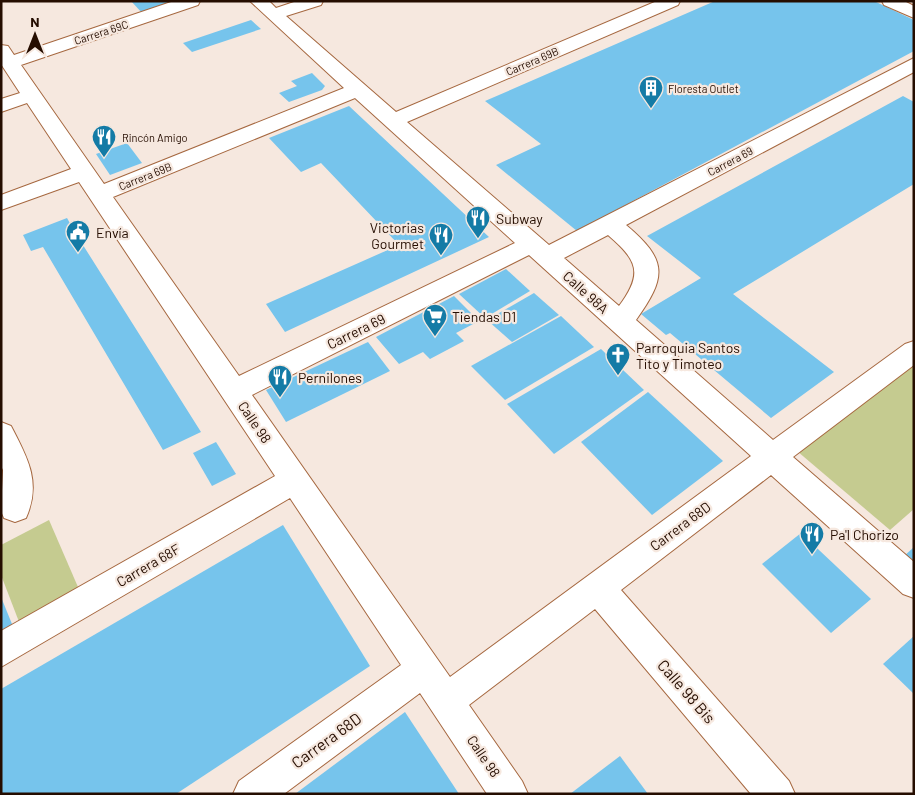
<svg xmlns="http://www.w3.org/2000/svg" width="915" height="795" viewBox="0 0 915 795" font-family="Barlow,sans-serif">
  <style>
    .green { fill: #c5cb90 }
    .building { fill: #76c4ec }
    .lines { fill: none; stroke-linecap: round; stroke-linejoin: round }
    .minor-casing { stroke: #a66840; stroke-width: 2 }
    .minor { fill: #fff; fill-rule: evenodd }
    .labels { text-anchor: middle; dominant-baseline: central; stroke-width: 4.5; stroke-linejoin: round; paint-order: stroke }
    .far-street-label { font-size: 11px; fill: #250d00; stroke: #f6e8df }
    .far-poi-label { font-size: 11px; fill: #250d00; stroke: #f6e8df; text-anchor: start }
    .poi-label { font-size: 14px; fill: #250d00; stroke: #f6e8df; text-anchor: start }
    .street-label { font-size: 14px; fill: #250d00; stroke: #f6e8df }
    .near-street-label { font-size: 16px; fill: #250d00; stroke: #f6e8df }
  </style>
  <rect width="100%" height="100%" fill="#f6e8df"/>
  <g class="green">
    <path d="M914,362V509L890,530L797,451Z"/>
    <path d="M49,520L81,594L21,627L1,575V545Z"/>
  </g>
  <g class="building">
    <path d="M131,1H182L143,14Z"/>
    <path d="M715,1H874L914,20V51L577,231L496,165L541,144L485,101Z"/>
    <path d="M251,20L261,29L192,52L183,43Z"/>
    <path d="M312,73L325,86L322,90L289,102L279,93L297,86L291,81Z"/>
    <path d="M903,96L914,102V184L733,294L834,372L771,418L670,333L666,335L641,314L701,278L647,236Z"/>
    <path d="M349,106L489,237L285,332L266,304L399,245L321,163L301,172L269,138Z"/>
    <path d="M127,143L142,163L110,175L96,154Z"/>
    <path d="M67,218L76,234L201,432L163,450L43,247L31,251L23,235Z"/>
    <path d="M506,269L530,291L485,318L459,294Z"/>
    <path d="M534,293L559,315L512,342L487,320Z"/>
    <path d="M454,296L479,321L456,333L464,341L430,359L423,352L399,364L376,337Z"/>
    <path d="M561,316L594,347L505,400L471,366Z"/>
    <path d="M368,342L390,371L286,422L266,390Z"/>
    <path d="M601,349L644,390L554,454L507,404Z"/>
    <path d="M648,392L723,461L652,515L581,442Z"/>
    <path d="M216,442L236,474L212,486L193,453Z"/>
    <path d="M283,525L370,666L176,794H1V689Z"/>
    <path d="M801,533L871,599L831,633L762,564Z"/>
    <path d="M914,547V567L903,557Z"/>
    <path d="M1,597L14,629L1,636Z"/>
    <path d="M914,636V694L883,664Z"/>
    <path d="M405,712L459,794H295Z"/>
    <path d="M620,756L648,794H570Z"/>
  </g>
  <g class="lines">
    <defs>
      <g id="minor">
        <path d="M174,1H200L198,5L21,65L104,184L344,88L250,1H269L276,8L297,1H323L321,5L286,16L396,112L657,1H680L678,5L407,122L549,245L914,58V72L626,225C668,260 667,277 636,320L773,440L905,344L914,341V365L793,457L914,562V598L903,594L771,475L621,590L789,781L795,794H751L595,609L469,705L522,781L528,794H487L420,693L284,794H233L239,781L401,665L290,498L1,667V631L275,476L79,182L1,210V195L71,169L27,103L1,112V99L20,93L1,64V45L8,46L14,55ZM355,98L515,243L239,376L113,197ZM608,235C637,260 644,273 619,306L564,258ZM529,255L751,456L450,677L252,395Z"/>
        <path d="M882,1H904L914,6V18L884,5Z"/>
        <path d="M1,422L11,426C27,457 42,482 26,518L15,522L4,518L1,511L3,470L1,466Z"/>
      </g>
    </defs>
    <use href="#minor" class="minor-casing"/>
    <use href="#minor" class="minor"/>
  </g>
  <defs>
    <symbol id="building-pin" viewBox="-11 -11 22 30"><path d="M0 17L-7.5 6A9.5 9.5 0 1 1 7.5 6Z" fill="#147ba6" stroke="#f6e8df"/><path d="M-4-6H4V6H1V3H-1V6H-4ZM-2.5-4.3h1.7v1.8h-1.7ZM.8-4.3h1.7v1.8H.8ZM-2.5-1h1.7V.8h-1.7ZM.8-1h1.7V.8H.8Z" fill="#fff"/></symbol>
    <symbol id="restaurant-pin" viewBox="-11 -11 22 30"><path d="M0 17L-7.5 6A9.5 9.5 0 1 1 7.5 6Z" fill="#147ba6" stroke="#f6e8df"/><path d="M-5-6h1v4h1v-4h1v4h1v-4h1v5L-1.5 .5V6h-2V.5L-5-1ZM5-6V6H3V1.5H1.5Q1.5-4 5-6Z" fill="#fff"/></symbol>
    <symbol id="civic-pin" viewBox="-11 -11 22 30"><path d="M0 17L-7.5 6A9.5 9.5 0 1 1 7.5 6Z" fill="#147ba6" stroke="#f6e8df"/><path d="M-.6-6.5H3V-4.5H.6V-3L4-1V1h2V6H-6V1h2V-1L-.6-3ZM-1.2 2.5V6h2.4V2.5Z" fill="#fff"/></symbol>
    <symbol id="supermarket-pin" viewBox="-11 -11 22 30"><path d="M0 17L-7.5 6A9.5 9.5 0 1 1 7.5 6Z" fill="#147ba6" stroke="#f6e8df"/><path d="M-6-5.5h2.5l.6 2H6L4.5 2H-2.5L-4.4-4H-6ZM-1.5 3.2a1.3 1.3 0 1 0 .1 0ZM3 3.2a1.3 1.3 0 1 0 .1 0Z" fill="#fff"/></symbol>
    <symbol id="church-pin" viewBox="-11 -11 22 30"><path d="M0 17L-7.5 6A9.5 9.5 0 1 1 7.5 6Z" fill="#147ba6" stroke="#f6e8df"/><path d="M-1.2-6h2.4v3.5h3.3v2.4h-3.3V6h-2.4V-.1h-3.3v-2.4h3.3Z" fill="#fff"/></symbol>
  </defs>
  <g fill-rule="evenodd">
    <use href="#building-pin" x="637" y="74" width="28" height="38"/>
    <use href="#restaurant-pin" x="90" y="123" width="28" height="38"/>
    <use href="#restaurant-pin" x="464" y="204" width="28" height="38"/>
    <use href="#civic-pin" x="64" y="218" width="28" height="38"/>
    <use href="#restaurant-pin" x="427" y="221" width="28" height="38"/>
    <use href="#supermarket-pin" x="421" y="302" width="28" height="38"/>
    <use href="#church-pin" x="604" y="341" width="28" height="38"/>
    <use href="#restaurant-pin" x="266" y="363" width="28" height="38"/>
    <use href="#restaurant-pin" x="798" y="520" width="28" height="38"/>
  </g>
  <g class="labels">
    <g class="far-street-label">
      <text transform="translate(101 32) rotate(-18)">Carrera 69C</text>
      <text transform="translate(532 61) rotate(-23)">Carrera 69B</text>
      <text transform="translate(730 161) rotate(-28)">Carrera 69</text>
      <text transform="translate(145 176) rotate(-22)">Carrera 69B</text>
    </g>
    <g class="far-poi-label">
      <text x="668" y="88">Floresta Outlet</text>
      <text x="122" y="137">Rincón Amigo</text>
    </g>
    <g class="poi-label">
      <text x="496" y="218">Subway</text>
      <text x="424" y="227" text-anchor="end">Victorias<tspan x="424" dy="16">Gourmet</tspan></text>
      <text x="96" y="232">Envía</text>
      <text x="452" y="316">Tiendas D1</text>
      <text x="636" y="347">Parroquia Santos<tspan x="636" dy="16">Tito y Timoteo</tspan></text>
      <text x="298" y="377">Pernilones</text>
      <text x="830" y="534">Pa'l Chorizo</text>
    </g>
    <g class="street-label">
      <text transform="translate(586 292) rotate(42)">Calle 98A</text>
      <text transform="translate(356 331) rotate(-26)">Carrera 69</text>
      <text transform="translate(255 422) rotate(56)">Calle 98</text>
      <text transform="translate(680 526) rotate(-37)">Carrera 68D</text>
      <text transform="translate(148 565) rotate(-30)">Carrera 68F</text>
      <text transform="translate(484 756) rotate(56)">Calle 98</text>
    </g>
    <g class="near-street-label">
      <text transform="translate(687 691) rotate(49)">Calle 98 Bis</text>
      <text transform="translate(326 740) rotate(-36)">Carrera 68D</text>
    </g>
  </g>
  <rect width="915" height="795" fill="none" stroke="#250d00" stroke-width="5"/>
  <g transform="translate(35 35)" stroke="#f6e8df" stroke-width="4" paint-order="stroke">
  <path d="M0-4L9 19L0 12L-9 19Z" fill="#250d00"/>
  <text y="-8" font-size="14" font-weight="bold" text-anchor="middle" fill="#250d00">N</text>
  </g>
</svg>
